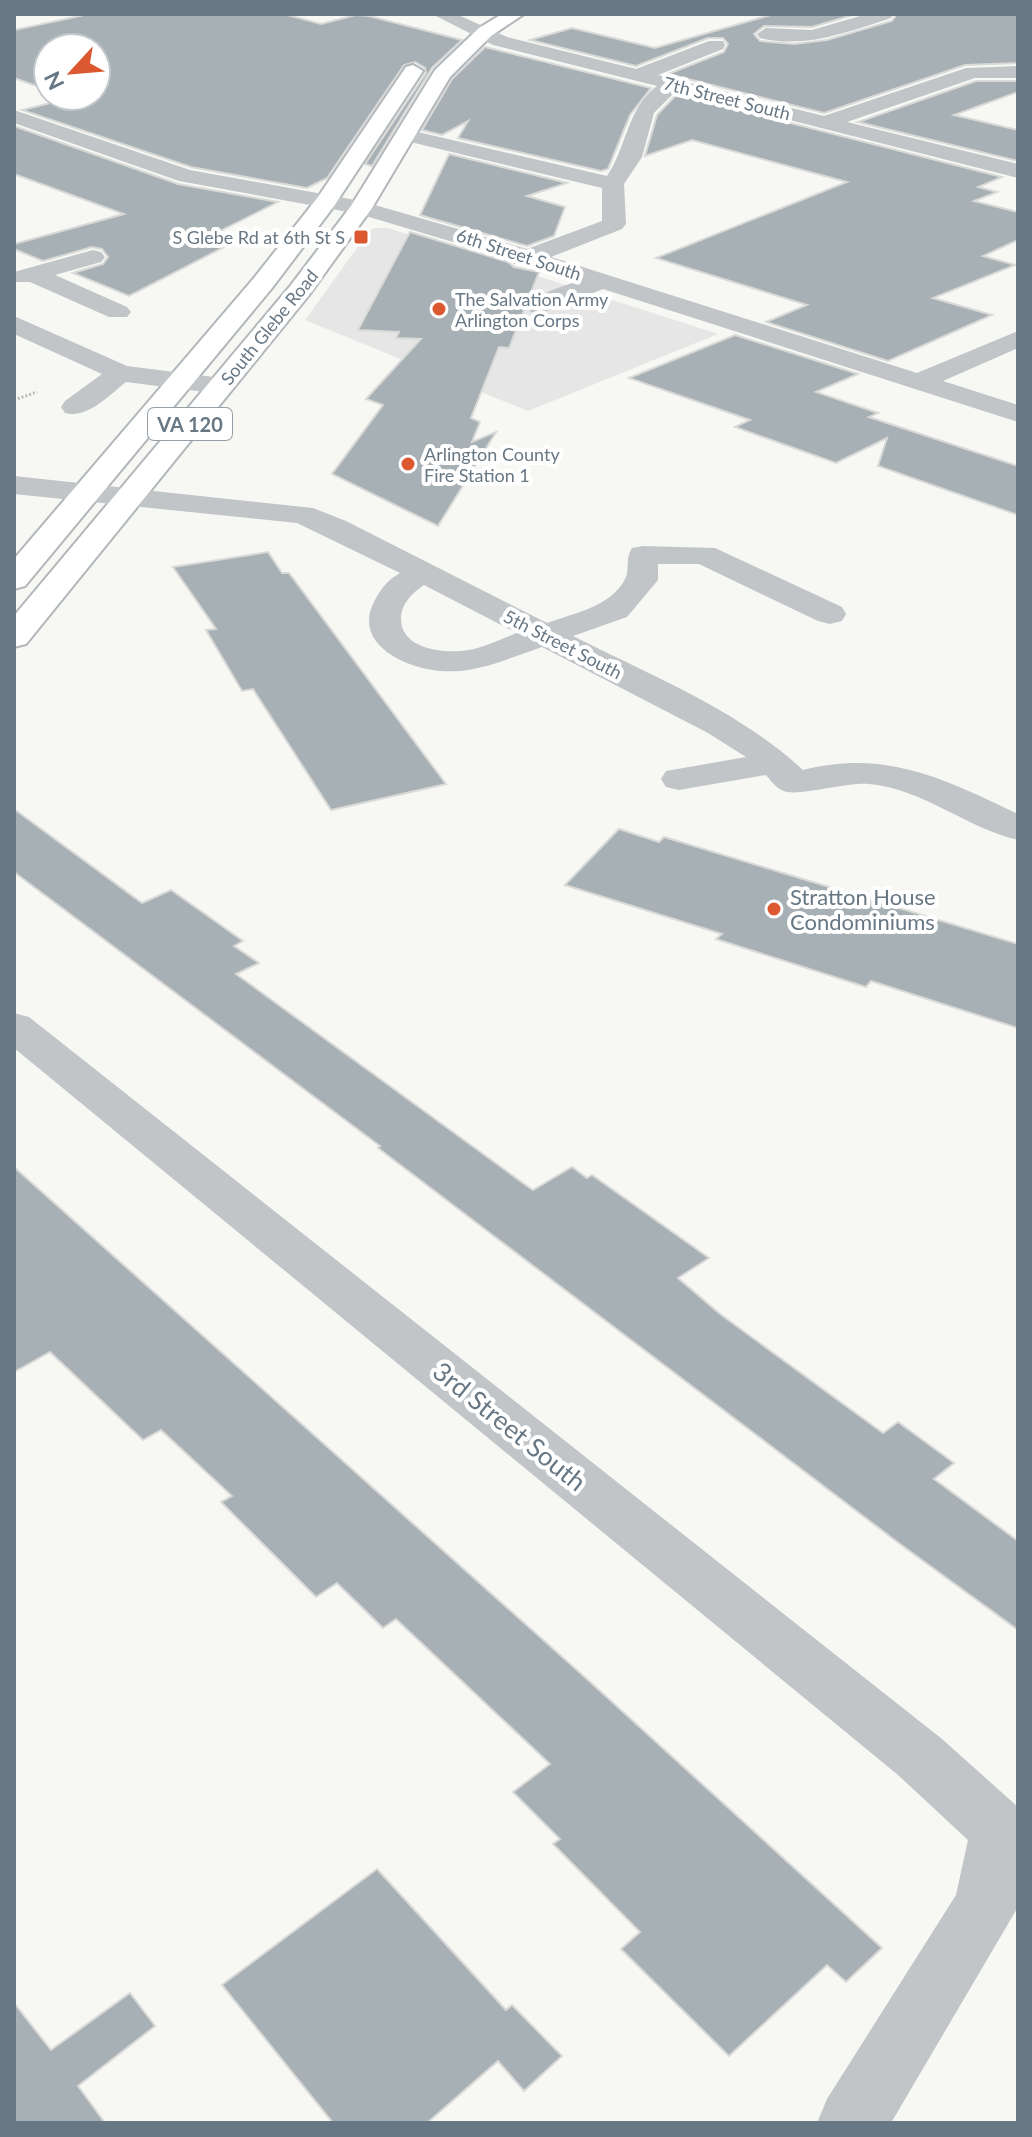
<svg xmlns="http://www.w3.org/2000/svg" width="1032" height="2137" viewBox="0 0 1032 2137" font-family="Lato,sans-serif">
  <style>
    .built { fill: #e5e6e5 }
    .building { fill: #a7b0b5; stroke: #d9d9d7; stroke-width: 2 }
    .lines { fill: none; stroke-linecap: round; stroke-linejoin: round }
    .major-casing { stroke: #b2b7bb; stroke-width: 4 }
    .path { stroke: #b9bcbe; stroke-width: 3; stroke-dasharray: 2 2; stroke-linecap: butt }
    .minor { fill: #c1c5c8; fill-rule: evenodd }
    .major { fill: #fff; fill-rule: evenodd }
    .poi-dot { fill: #db5830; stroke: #fff; stroke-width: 3 }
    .labels { text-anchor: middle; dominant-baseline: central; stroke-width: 8; stroke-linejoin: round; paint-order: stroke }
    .far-street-label { font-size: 18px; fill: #677784; stroke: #fff }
    .far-poi-label { font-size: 18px; fill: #677784; stroke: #fff; text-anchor: start }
    .shield { fill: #fff; stroke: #95a0a9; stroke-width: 2 }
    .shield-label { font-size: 20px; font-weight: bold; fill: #677784 }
    .poi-label { font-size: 22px; fill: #677784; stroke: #fff; text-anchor: start }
    .near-street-label { font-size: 26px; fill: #677784; stroke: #fff }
  </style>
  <rect width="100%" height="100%" fill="#f7f7f4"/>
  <path class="built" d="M375,228H388L718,334L528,411L305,320L370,230Z"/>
  <g class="building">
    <path d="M89,14H284L321,24L356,15L369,16L462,40L432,68L372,166L365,164L426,73L425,68L415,62L404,65L327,178L307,188L191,167L22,110L71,98L64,96H96V48H48V90L14,78V30Z"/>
    <path d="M774,14H856L812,27L764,26L754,34L760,41L794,44L827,40L892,21L897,14H1018V63L965,65L824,113L668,74L724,52L728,44L723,38H708L636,66L530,40L572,28L655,48Z"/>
    <path d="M485,47L651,88L630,115L608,169L601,171L458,138L468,121L442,135L422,130L452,79Z"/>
    <path d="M976,81H1018V92L954,115L1018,130V161L858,122Z"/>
    <path d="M677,94L1002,177L978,187L997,192L974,201L1018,212V240L983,256L1015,265L933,298L992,315L888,361L766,322L807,305L656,258L847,182L692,140L645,156L657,115Z"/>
    <path d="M14,126L178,184L278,202L204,239L230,244L129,296L73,273L103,264L108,257L102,249L92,247L43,261L14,249V244L124,214L14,174Z"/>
    <path d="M449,154L567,183L527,196L565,207L554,236L527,246L420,215Z"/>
    <path d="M410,232L508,262L514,267L539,272L509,348L499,347L471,418L480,422L472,442L496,432L438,526L332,474L383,405L366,399L421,339L396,338L399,332L358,330Z"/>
    <path d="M735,335L858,374L816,392L878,413L869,417L1018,466V515L878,466L887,438L836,463L735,427L750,420L629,378Z"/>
    <path d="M268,552L282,573H289L446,784L331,810L253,689L242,691L206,630L216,629L173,567Z"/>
    <path d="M14,809L142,903L171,890L243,941L234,946L259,963L236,974L527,1186L533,1190L572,1167L587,1178L592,1175L709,1258L678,1278L720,1314L883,1433L898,1422L954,1463L934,1479L1018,1541V1630L900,1544L378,1148L380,1146L14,872Z"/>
    <path d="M619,829L659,842L664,837L1018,944V1028L871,981L866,987L716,939L722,934L565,885Z"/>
    <path d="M14,1167L588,1680L882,1948L846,1982L827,1965L729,2056L621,1949L640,1932L553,1844L560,1839L513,1792L550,1764L396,1619L383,1628L337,1583L316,1597L221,1502L232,1496L161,1430L143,1440L50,1352L14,1372Z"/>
    <path d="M377,1869L506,2010L512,2005L562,2056L524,2091L498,2061L427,2123H333L222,1985Z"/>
    <path d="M130,1993L155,2026L78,2086L105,2123H14V2003L51,2050Z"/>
  </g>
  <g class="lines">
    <defs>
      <g id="major">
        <path d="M502,14H524L491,36L450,77L372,208L309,295L26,644L14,647V616L291,285L351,206L435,70L479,28Z"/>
        <path d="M413,65L423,71L334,206L272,288L25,586L14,589V559L254,278L318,197L406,67Z"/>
      </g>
    </defs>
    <use href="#major" class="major-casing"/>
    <path class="path" d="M14,400L37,392"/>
    <g class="minor">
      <path d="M432,14H456L507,37L636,69L709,41H723L725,45L723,49L658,75L824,116L966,68L1018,66V78H975L847,122L1018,164V178L676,91L654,113L642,157L624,184L626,224L622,229L551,257L917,373L1018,331V348L943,381L1018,405V422L603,289C585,296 546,316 531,312L527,307C539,292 561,287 579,281L527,265L514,264L510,259L359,214L179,181L14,123V110L190,170L361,201L527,249L602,221V188L398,139L395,135L405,129L607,176C627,147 627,108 657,86L493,45Z"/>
      <path d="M867,14H894L891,18C848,32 805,49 760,38L757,34L766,28L812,30Z"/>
      <path d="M93,250L101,252L105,257L101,262L55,275L127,307L131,312L127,317H109L30,282H14V272Z"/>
      <path d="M14,316L127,366L221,378L231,380L235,386L231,392L221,394L126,382C109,395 88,419 65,413L61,407L65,401L102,374L14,334Z"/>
      <path d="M14,476L313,508L346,521L547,623C574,613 611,607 625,579C630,570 625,558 632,548L643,546L715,548L842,607L846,614L842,621L830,624L818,621L699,564H658V580L627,617L573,636C652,676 738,710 803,770C886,749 944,779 1018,814V840C966,828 924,789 869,784C847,782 797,797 784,791C777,789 771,781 766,775L679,790L666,787L661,779L666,771L746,757L708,733L542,647C509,658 476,674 440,671C404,668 351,643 375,600C382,587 388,580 400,573L297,523L14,494ZM424,585L517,633C501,639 485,647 469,650C446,654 402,650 401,620C401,604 411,594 424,585Z"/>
      <path d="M14,1013L29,1017L942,1739L1018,1807V1907L891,2123H817L827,2099L956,1895L968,1840L898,1775L14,1048Z"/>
    </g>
    <use href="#major" class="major"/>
  </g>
  <g class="poi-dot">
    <rect x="353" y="229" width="16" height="16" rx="4"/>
    <circle cx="439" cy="309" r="8"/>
    <circle cx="408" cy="464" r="8"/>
    <circle cx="774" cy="909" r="8"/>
  </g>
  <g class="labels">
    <g class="far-street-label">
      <text transform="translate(727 98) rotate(14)">7th Street South</text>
      <text transform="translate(519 254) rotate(18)">6th Street South</text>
      <text transform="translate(269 327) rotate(-51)">South Glebe Road</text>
      <text transform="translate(563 644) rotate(27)">5th Street South</text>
    </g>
    <g class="far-poi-label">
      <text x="345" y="237" text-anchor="end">S Glebe Rd at 6th St S</text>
      <text x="455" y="299">The Salvation Army<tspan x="455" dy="21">Arlington Corps</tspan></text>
      <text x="424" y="454">Arlington County<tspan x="424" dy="21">Fire Station 1</tspan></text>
    </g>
    <rect class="shield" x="148" y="408" width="84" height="32" rx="6"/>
    <g class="shield-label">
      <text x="190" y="424">VA 120</text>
    </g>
    <g class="poi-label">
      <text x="790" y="896">Stratton House<tspan x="790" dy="25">Condominiums</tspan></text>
    </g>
    <g class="near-street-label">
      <text transform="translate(510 1426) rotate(39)">3rd Street South</text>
    </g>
  </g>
  <rect width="1032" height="2137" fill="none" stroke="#677784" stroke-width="32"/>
  <g transform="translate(72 72) rotate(244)"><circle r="38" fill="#ffffff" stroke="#c2c9ce" stroke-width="2"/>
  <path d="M0-6L14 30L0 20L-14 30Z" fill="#db5830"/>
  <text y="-12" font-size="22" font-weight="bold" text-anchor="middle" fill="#677784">N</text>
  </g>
</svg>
